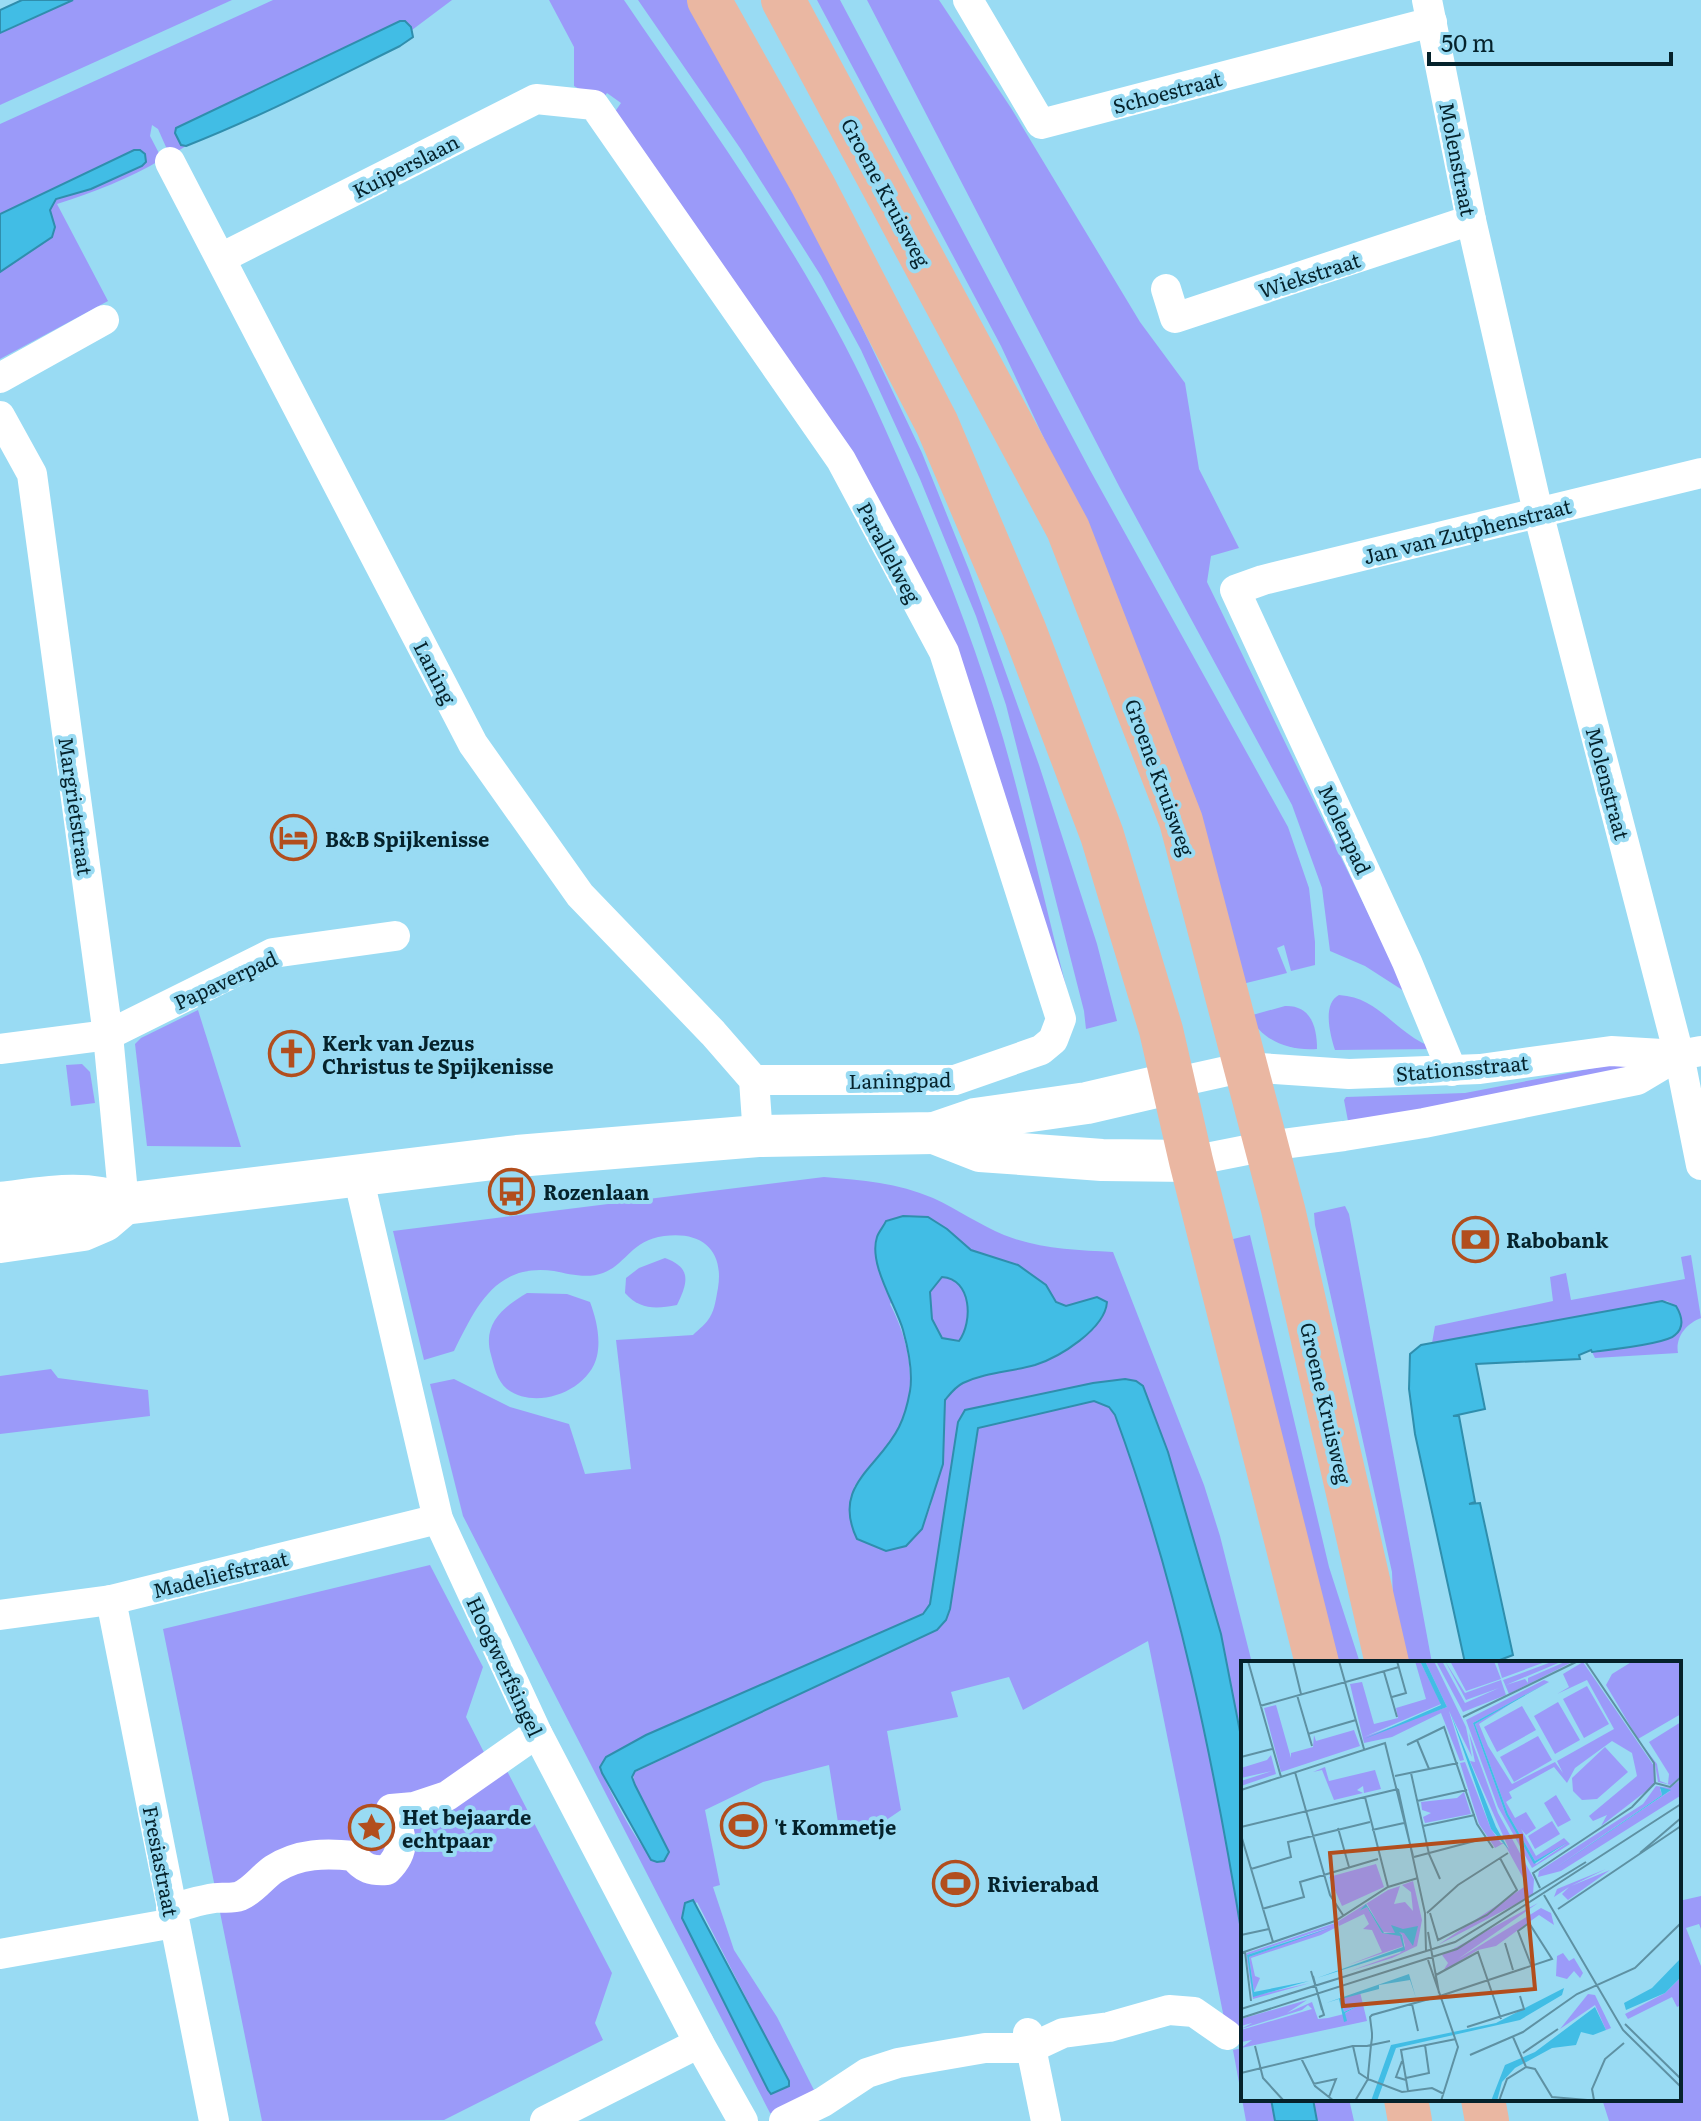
<svg xmlns="http://www.w3.org/2000/svg" width="1701" height="2121" viewBox="0 0 1701 2121" font-family="Literata,serif">
  <style>
    .green { fill: #9b9af9; fill-rule: evenodd }
    .water { fill: #41bde5; stroke: #2f8ead; stroke-width: 2; fill-rule: evenodd }
    .lines { fill: none; stroke-linecap: round; stroke-linejoin: round }
    .street { stroke: #fff; stroke-width: 30 }
    .secondary { stroke: #fff; stroke-width: 42 }
    .primary { stroke: #eab7a2; stroke-width: 44 }
    .labels { text-anchor: middle; dominant-baseline: central; stroke-width: 8; stroke-linejoin: round; paint-order: stroke }
    .street-label { font-size: 20px; fill: #05222b; stroke: #99dbf3 }
    .poi-label { font-size: 20px; font-weight: bold; fill: #05222b; stroke: #99dbf3; text-anchor: start }
    .inset-road { fill: none; stroke: #5e91a3; stroke-width: 2 }
    .view { fill: #b24e1d; fill-opacity: 0.15; stroke: #b24e1d; stroke-width: 4 }
    .inset-edge { fill: none; stroke: #05222b; stroke-width: 4 }
  </style>
  <rect width="100%" height="100%" fill="#99dbf3"/>
  <g class="green">
    <path d="M73,0H232L0,105V33Z"/>
    <path d="M273,0H452L412,30L411,26L175,133L181,145L186,146L170,156L158,129L152,125L150,136L162,159C129,179 94,192 57,204L108,301L0,359V272L52,237L55,227L50,210L56,199L91,189L142,166L146,161L140,150H134L0,214V124Z"/>
    <path d="M549,0H624C712,129 806,258 872,400C922,509 969,623 1003,738C1029,829 1049,922 1073,1014L950,650L614,113L621,103L607,93L601,101L574,86V47Z"/>
    <path d="M638,0H691L841,283L922,453L969,570L1039,765L1097,944L1117,1021L1086,1029L1084,1011L1006,705L976,616L920,479L861,350L821,276L740,148Z"/>
    <path d="M817,0H840L1090,470L1288,827L1309,888L1315,942V965L1291,971L1284,945L1277,948L1287,973L1238,985L1067,488L1001,346Z"/>
    <path d="M867,0H939L1011,108L1140,322L1185,383L1199,469L1239,548L1211,556L1207,582L1407,993L1365,966L1330,951L1322,888L1292,805L1120,488Z"/>
    <path d="M1339,995C1370,997 1384,1016 1407,1033C1416,1040 1426,1045 1436,1049L1335,1050C1330,1034 1322,1004 1339,995Z"/>
    <path d="M1285,1006C1311,1005 1317,1027 1317,1049C1288,1051 1263,1041 1249,1016Z"/>
    <path d="M198,1010L241,1147L147,1146L135,1044L141,1038Z"/>
    <path d="M1635,1060L1639,1066L1487,1100L1348,1121L1344,1100L1346,1097L1465,1093Z"/>
    <path d="M82,1064L90,1072L95,1103L71,1106L66,1065Z"/>
    <path d="M824,1177C862,1180 898,1183 933,1198C957,1209 980,1225 1004,1235C1039,1249 1076,1250 1113,1252L1204,1485L1220,1536L1252,1663H1243V1747L1221,1634L1168,1452L1143,1386L1093,1383L965,1410L958,1422L930,1604L923,1614L646,1735L600,1767C605,1784 643,1856 657,1862L669,1852L635,1785L633,1773L937,1630L948,1615L950,1609L978,1428L1085,1402C1099,1400 1107,1404 1115,1415L1144,1496L1182,1627L1213,1767L1243,1942V2030L1235,2031L1224,2018L1148,1641L1023,1710L1009,1677L951,1692L958,1717L887,1731L901,1810L873,1829L840,1835L829,1765L763,1782L705,1810L720,1885L713,1887L734,1950L777,2017L816,2094L777,2115L770,2113L463,1516L430,1384L454,1379L510,1407L569,1424L585,1474L631,1469L616,1340L693,1335C699,1329 706,1324 710,1317C715,1309 716,1298 718,1288C724,1250 702,1231 664,1236C630,1241 627,1264 603,1273C587,1279 569,1274 554,1271C495,1263 476,1307 454,1351L424,1360L393,1231ZM947,1229L971,1250L1018,1265L1046,1285L1056,1302L1066,1306L1097,1297L1095,1328L1047,1361L982,1375L959,1385L944,1400L931,1505L922,1529L906,1546L854,1487C867,1469 890,1446 900,1426C918,1386 910,1342 890,1304ZM697,1902L790,2084L768,2090L682,1918Z"/>
    <path d="M1345,1206L1349,1214L1432,1663H1400L1394,1622L1392,1572L1315,1225L1314,1213Z"/>
    <path d="M1250,1235L1329,1567L1360,1663H1333L1229,1240Z"/>
    <path d="M1691,1255L1701,1318C1687,1323 1675,1337 1678,1353L1595,1358L1592,1352L1671,1338L1675,1335L1682,1319L1676,1306L1667,1301L1432,1343L1435,1326L1553,1301L1550,1277L1566,1273L1571,1300L1685,1279L1681,1257Z"/>
    <path d="M665,1258C692,1268 688,1282 677,1305C656,1309 640,1310 625,1293L626,1278L639,1268Z"/>
    <path d="M942,1277C972,1279 972,1322 959,1341L942,1338L932,1319L930,1292Z"/>
    <path d="M527,1293L567,1294L590,1302C596,1318 601,1338 597,1356C589,1391 536,1411 507,1389C497,1381 494,1366 491,1355C482,1324 503,1307 527,1293Z"/>
    <path d="M51,1369L58,1378L148,1390L150,1416L0,1434V1376Z"/>
    <path d="M430,1565L483,1667L466,1717L495,1774L506,1769L612,1973L595,2023L603,2040L444,2120L262,2121L163,1629Z"/>
    <path d="M1701,1896V1929L1699,1924L1686,1928L1701,1966V2121H1609L1602,2099H1679V1901Z"/>
    <path d="M1243,2048V2099H1271L1275,2121H1246L1233,2050Z"/>
    <path d="M1313,2099H1349L1354,2121H1317Z"/>
  </g>
  <g class="water">
    <path d="M22,0H73L0,33V10Z"/>
    <path d="M400,21H405L411,27L413,37L400,46C329,81 260,117 186,146L181,145L175,133L176,128Z"/>
    <path d="M134,150H140L145,154L146,162L142,166L91,189L56,199L50,210L55,227L52,237L0,272V214Z"/>
    <path d="M903,1216L928,1217L947,1229L971,1250L1018,1265L1046,1285L1056,1302L1066,1306L1097,1297L1107,1302C1105,1329 1060,1357 1035,1365C1011,1372 986,1372 963,1383C955,1387 950,1394 945,1400L943,1464L922,1529L906,1546L886,1551L857,1539C831,1485 879,1468 899,1427C904,1417 908,1402 910,1391C913,1373 908,1348 903,1330C896,1305 868,1264 877,1237C879,1231 884,1226 886,1221ZM942,1277C972,1279 973,1322 959,1341L942,1338L932,1319L930,1292Z"/>
    <path d="M1662,1301L1676,1306C1682,1316 1685,1327 1675,1335C1667,1344 1607,1350 1592,1352L1591,1350L1579,1355L1580,1359L1476,1364L1485,1409L1453,1416H1459L1475,1502L1469,1504L1480,1503L1513,1655L1492,1663H1465L1415,1434L1409,1389L1410,1354L1421,1345Z"/>
    <path d="M1125,1379L1136,1381L1143,1386L1168,1452L1221,1634L1243,1747V1942C1214,1763 1178,1586 1115,1415L1109,1407L1094,1401L978,1428L950,1609L946,1620L937,1630L635,1771L632,1777L635,1785L669,1852L664,1861L657,1862L651,1860L602,1773L600,1767L606,1757L646,1735L923,1614L930,1604L958,1422L965,1410L1093,1383Z"/>
    <path d="M693,1900L789,2081V2086L771,2094L768,2090L682,1918L685,1903Z"/>
    <path d="M1271,2099H1313L1317,2121H1275Z"/>
  </g>
  <g class="lines">
    <g class="street">
      <path d="M968,0L1041,124L1432,22"/>
      <path d="M1427,0L1471,220L1538,512L1679,1055L1701,1165"/>
      <path d="M170,162L473,744L580,895L713,1033L754,1080L758,1136"/>
      <path d="M221,258L536,99L594,105L841,460L944,652L1061,1019L1053,1040L1041,1050L955,1080H754"/>
      <path d="M1166,289L1175,318L1471,220"/>
      <path d="M0,378L104,320"/>
      <path d="M0,416L32,474L108,1035L124,1204"/>
      <path d="M0,1049L108,1035L273,953L395,936"/>
      <path d="M1452,1071L1407,962L1235,590L1263,580L1701,473"/>
      <path d="M1173,1083L1245,1067L1349,1074L1480,1069L1611,1051L1679,1055L1701,1051"/>
      <path d="M1191,1161L1267,1146L1344,1136L1424,1123L1637,1080L1679,1055"/>
      <path d="M358,1176L438,1519L537,1733L699,2043L743,2121"/>
      <path d="M111,1600L214,2121"/>
      <path d="M0,1615L111,1600L438,1519"/>
      <path d="M171,1908C186,1905 200,1900 215,1898C223,1897 232,1899 240,1896C254,1890 262,1877 274,1869C299,1853 326,1853 354,1856C363,1869 372,1871 387,1870C409,1848 400,1834 391,1809L414,1807L447,1796L537,1733"/>
      <path d="M0,1954L174,1923"/>
      <path d="M1028,2033L1046,2121"/>
      <path d="M545,2121L699,2043"/>
      <path d="M784,2121L823,2102L867,2073L898,2063L985,2048H1031L1063,2033L1109,2027L1169,2010L1194,2012L1227,2035"/>
    </g>
    <g class="secondary">
      <path d="M934,1133L980,1151L1102,1160L1191,1161"/>
      <path d="M0,1203C43,1198 83,1189 124,1204L517,1156L758,1136L934,1133L975,1119L1087,1103L1173,1083"/>
      <path d="M0,1242L83,1230L104,1221L124,1204"/>
    </g>
    <g class="primary">
      <path d="M709,0L813,185L937,424L1024,629L1102,835L1161,1030L1191,1161L1317,1663"/>
      <path d="M783,0L1068,529L1181,821L1283,1209L1387,1663"/>
      <path d="M1406,2099L1410,2121"/>
      <path d="M1483,2099L1487,2121"/>
    </g>
  </g>
  <defs>
    <symbol id="hotel-ring" viewBox="-11 -11 22 22"><circle r="9.5" fill="#99dbf3" stroke="#b24e1d" stroke-width="1.5"/><path d="M-6-4.5h1.5V1H6V5H4.5V3h-9V5H-6ZM-4 0a1.8 1.8 0 1 1 3.6 0ZM.5 0V-2.5h3Q6-2.5 6 0Z" fill="#b24e1d"/></symbol>
    <symbol id="church-ring" viewBox="-11 -11 22 22"><circle r="9.5" fill="#99dbf3" stroke="#b24e1d" stroke-width="1.5"/><path d="M-1.2-6h2.4v3.5h3.3v2.4h-3.3V6h-2.4V-.1h-3.3v-2.4h3.3Z" fill="#b24e1d"/></symbol>
    <symbol id="bus-ring" viewBox="-11 -11 22 22"><circle r="9.5" fill="#99dbf3" stroke="#b24e1d" stroke-width="1.5"/><path d="M-5-6H5V4H4V6H2V4H-2V6H-4V4H-5ZM-3.5-4V0h7V-4ZM-3.5 1.2v1.5H-2V1.2ZM2 1.2v1.5H3.5V1.2Z" fill="#b24e1d"/></symbol>
    <symbol id="bank-ring" viewBox="-11 -11 22 22"><circle r="9.5" fill="#99dbf3" stroke="#b24e1d" stroke-width="1.5"/><path d="M-6-4H6V4H-6ZM0-2.3a2.3 2.3 0 1 0 0 4.6a2.3 2.3 0 1 0 0-4.6Z" fill="#b24e1d"/></symbol>
    <symbol id="stadium-ring" viewBox="-11 -11 22 22"><circle r="9.5" fill="#99dbf3" stroke="#b24e1d" stroke-width="1.5"/><path d="M0-5a6.5 5 0 1 0 0 10a6.5 5 0 1 0 0-10ZM-3.5-1.8h7v3.6h-7Z" fill="#b24e1d"/></symbol>
    <symbol id="sight-ring" viewBox="-11 -11 22 22"><circle r="9.5" fill="#99dbf3" stroke="#b24e1d" stroke-width="1.5"/><path d="M0-6L1.8-2.2L6-1.7L2.9 1.2L3.7 5.4L0 3.3L-3.7 5.4L-2.9 1.2L-6-1.7L-1.8-2.2Z" fill="#b24e1d"/></symbol>
  </defs>
  <g fill-rule="evenodd">
    <use href="#hotel-ring" x="268" y="812" width="51" height="51"/>
    <use href="#church-ring" x="266" y="1028" width="51" height="51"/>
    <use href="#bus-ring" x="486" y="1166" width="51" height="51"/>
    <use href="#bank-ring" x="1450" y="1214" width="51" height="51"/>
    <use href="#stadium-ring" x="718" y="1800" width="51" height="51"/>
    <use href="#sight-ring" x="346" y="1802" width="51" height="51"/>
    <use href="#stadium-ring" x="930" y="1858" width="51" height="51"/>
  </g>
  <g class="labels">
    <g class="street-label">
      <text transform="translate(1167 91) rotate(-15)">Schoestraat</text>
      <text transform="translate(1459 159) rotate(79)">Molenstraat</text>
      <text transform="translate(405 165) rotate(-27)">Kuiperslaan</text>
      <text transform="translate(887 192) rotate(62)">Groene Kruisweg</text>
      <text transform="translate(1309 274) rotate(-18)">Wiekstraat</text>
      <text transform="translate(1467 530) rotate(-14)">Jan van Zutphenstraat</text>
      <text transform="translate(890 552) rotate(62)">Parallelweg</text>
      <text transform="translate(436 672) rotate(63)">Laning</text>
      <text transform="translate(1161 777) rotate(70)">Groene Kruisweg</text>
      <text transform="translate(1609 783) rotate(75)">Molenstraat</text>
      <text transform="translate(77 806) rotate(82)">Margrietstraat</text>
      <text transform="translate(1346 829) rotate(65)">Molenpad</text>
      <text transform="translate(225 979) rotate(-25)">Papaverpad</text>
      <text transform="translate(1462 1067) rotate(-5)">Stationsstraat</text>
      <text transform="translate(900 1079) rotate(-1)">Laningpad</text>
      <text transform="translate(1327 1403) rotate(77)">Groene Kruisweg</text>
      <text transform="translate(220 1573) rotate(-14)">Madeliefstraat</text>
      <text transform="translate(506 1666) rotate(65)">Hoogwerfsingel</text>
      <text transform="translate(162 1861) rotate(79)">Fresiastraat</text>
    </g>
    <g class="poi-label">
      <text x="325" y="838">B&amp;B Spijkenisse</text>
      <text x="322" y="1042">Kerk van Jezus<tspan x="322" dy="23">Christus te Spijkenisse</tspan></text>
      <text x="543" y="1191">Rozenlaan</text>
      <text x="1506" y="1239">Rabobank</text>
      <text x="402" y="1816">Het bejaarde<tspan x="402" dy="23">echtpaar</tspan></text>
      <text x="774" y="1826">'t Kommetje</text>
      <text x="987" y="1883">Rivierabad</text>
    </g>
  </g>
  <g transform="translate(1241 1661)">
    <rect width="440" height="440" fill="#99dbf3"/>
    <path d="M174,0H179L200,43L123,76L206,46L184,0H193L225,66L231,96L208,50L223,99L219,100L200,52L151,76L123,82L109,23L121,21L133,63L157,57L155,47L185,38ZM195,0H201L224,42L258,27L225,39L204,0L224,32L260,19L265,34L222,51ZM209,0H253L260,18L225,30ZM256,0L262,1L307,0L261,17ZM313,0H322L265,24L284,18L287,22V17L326,0H333L268,33L262,19ZM392,0H440V53L397,78L365,24L371,13ZM342,1L413,105V124L360,165L366,154L352,160L348,155L396,115L391,92L371,80L334,107L326,122L313,106L268,131L271,137L265,141L274,157L285,151L295,167L285,174L280,168L295,195L323,177L329,183L291,207L257,146L225,59L303,19L308,21L232,62L265,154L295,203L326,182L294,200L267,153L234,63L277,38L238,63L247,85L271,123L314,101L322,112L316,100L373,68L346,19L316,33L328,26L322,13ZM346,25L368,63L343,77L322,38ZM317,41L339,79L314,93L293,55ZM35,44L50,97V92L72,86L73,74L75,80L113,69L119,85L40,111L23,47ZM281,45L295,69L256,91L243,66ZM440,61V115L430,124L417,121L414,103L399,81L416,103L419,120L427,123L428,113L408,81ZM228,72L257,152L293,218L292,234L197,284L286,224L263,182L254,187L238,163L219,102L224,101L250,168L260,182H263L268,188L229,100L234,101ZM297,75L311,99L273,121L259,96ZM364,86L387,111L356,138L341,139L332,130L331,117ZM30,94L35,113L0,125V120L31,110L0,117V107L26,99ZM84,106L88,120L134,109L140,128L123,132L122,125L116,129L122,132L93,139L81,109L72,111ZM440,118L439,135L320,210L297,216L298,210L402,143L415,125L429,127ZM419,128L429,130L314,207L421,134ZM223,131L230,153L184,162L182,156L190,152L181,149L180,141L216,137ZM315,134L330,159L317,166L303,142ZM311,160L319,173L294,188L287,175ZM135,203L143,226L101,245L88,216ZM365,208L330,225L369,209L327,239L321,233L328,226L313,236L316,228ZM172,220L181,259L176,285L151,297L109,310L159,292L164,285L161,273L142,271L126,243L118,250L126,246L141,272L159,274L163,285L107,304L141,291L131,269L122,268L128,263L123,253L98,265L96,261L147,229L159,225L153,243L164,241L172,250L170,231L161,224ZM297,242L217,298L300,247L310,252L313,264L298,254L255,285L237,289L202,310L207,302L201,294ZM94,262L96,266L80,274L10,297L14,315L19,317L13,331L8,296L92,265L6,294L12,335L69,322L12,338L5,293L6,292ZM322,292L328,300L333,297L342,312L339,317L333,310L326,318L315,315L316,295ZM440,316V344L436,346L431,336L387,358L384,353L424,332ZM119,331L126,360L0,387L11,379L0,381V369L71,348L67,344L61,349L0,368L11,362L0,365V358L66,339L46,352L71,341L77,358L87,357L103,353L119,343L103,351L100,338ZM347,333L354,334L370,367L365,369L354,344L319,368Z" fill="#9b9af9" fill-rule="evenodd"/>
    <path d="M179,0H184L206,46L123,78L200,44ZM306,22L234,63L267,153L294,200L327,181L293,203L265,154L232,62ZM209,51L255,166L268,189L250,168ZM419,126L430,129L315,207L421,134ZM125,243L143,272H154L150,264L162,268L177,265L172,285L163,272L158,271L161,274L164,289L76,317L162,286L159,275L141,272L126,246L118,250ZM92,266L8,296L13,331L68,320L12,336L6,294ZM440,297V316L424,332L385,349L383,342L411,327ZM168,313L175,337L169,319L138,324V328L100,338L103,351L120,343L104,352L106,360L103,361L98,338L85,342ZM323,327L321,334L279,359L155,387L136,440H130L150,384L255,362ZM354,346L365,369L352,374L340,371L335,384L311,387L274,407L261,421L256,440H250L264,404L294,391Z" fill="#41bde5"/>
    <path class="inset-road" d="M7,0L40,116M52,0L60,33M98,0L123,88M143,11L156,56M56,34L71,85M151,36L165,32L156,0M19,45L158,6M222,56L337,0M67,73L115,59M176,79L188,108M166,84L203,66L236,163L252,187M0,96L31,88M54,111L89,234L102,254M170,112L188,193L199,218M154,115L217,102M414,122L429,126L440,116M157,128L184,252L185,290M0,129L144,82L172,195M124,136L147,226M176,140L226,129M182,165L234,154M0,166L157,128M97,167L108,206M131,169L163,162M0,174L32,281M399,192L440,157M173,196L245,177M10,208L50,196L47,181L129,161M299,227L292,212L391,146L414,122L413,102L344,0M303,234L382,369L440,426M21,248L63,236L59,221L137,198M317,248L440,165M186,252L217,224L267,192M189,252L197,279L246,254L276,229L259,197M187,271L198,332M0,274L28,268M264,282L272,309M4,291L10,340M0,292L94,260L147,226L177,217M187,299L217,386L200,440M70,310L83,354L78,356M195,314L237,291L260,358M72,315L81,349M171,343L177,370M0,348L214,281L345,201M0,357L216,288L440,143M384,363L440,418M226,366L283,348L279,335M272,376L285,406M149,380L130,384L126,385H112L118,412L127,418V415L130,384L131,377V372L129,356L131,354L199,335L311,298L288,262L277,270L290,304M14,385L22,417L43,440M282,392L317,368M229,394L282,371L336,333L394,307L440,262M60,397L74,425L93,440M161,400L155,416L165,419M285,406L294,408L311,436L358,440M0,412L112,385M165,417L188,412L184,384M72,423L95,418L88,436M167,430L160,389L215,378M353,439L351,428L364,398L383,382M114,440L127,418L161,431L191,427L203,433M258,440L266,418L285,406"/>
    <path class="view" d="M280,175L294,328L102,345L89,192Z"/>
    <rect width="440" height="440" class="inset-edge"/>
  </g>
  <path d="M1429 52v12h242v-12" fill="none" stroke="#05222b" stroke-width="4"/>
  <text x="1441" y="52" font-size="24" fill="#05222b" stroke="#99dbf3" stroke-width="6" paint-order="stroke">50 m</text>
</svg>
